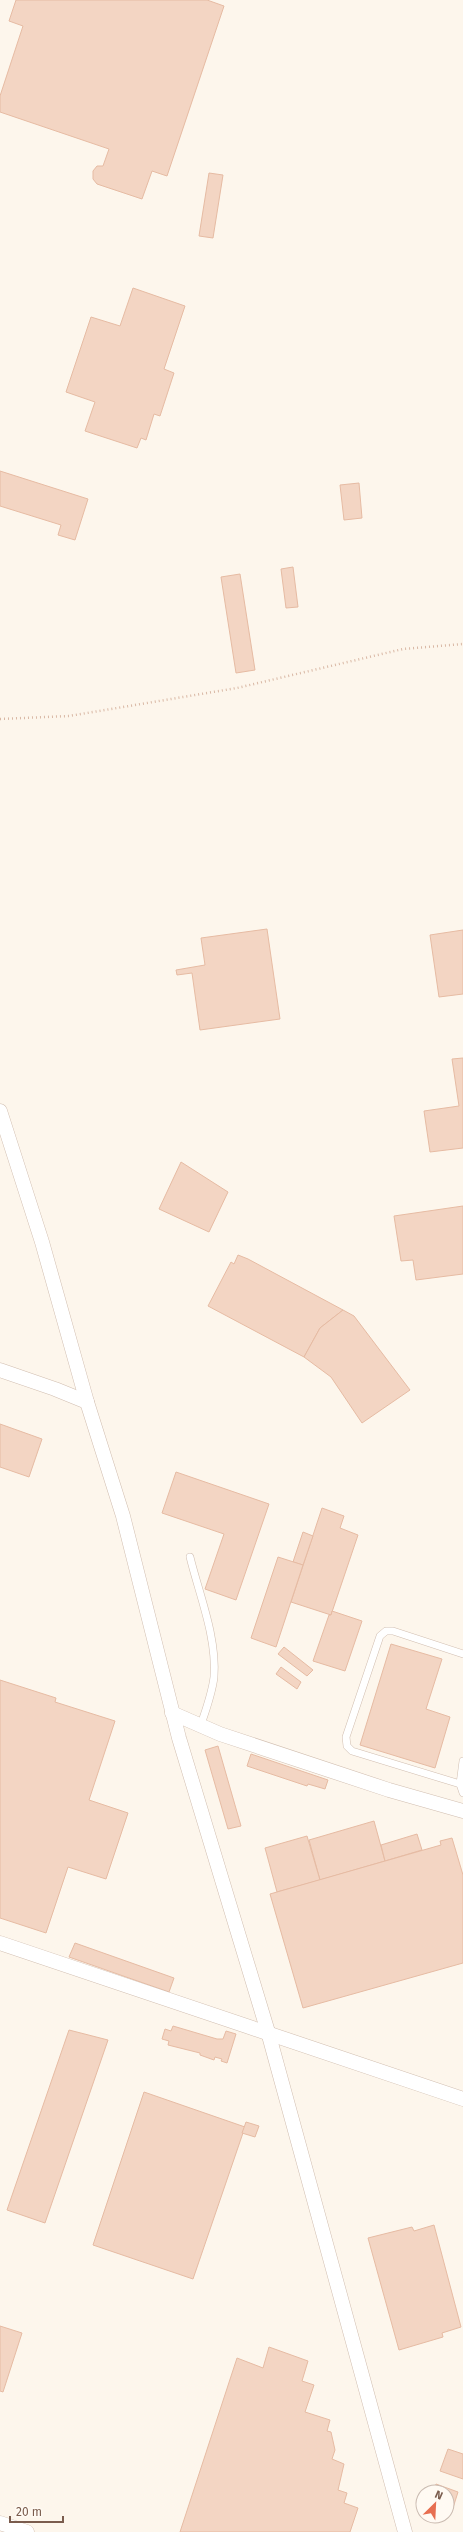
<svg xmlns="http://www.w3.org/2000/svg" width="463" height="2532" viewBox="0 0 463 2532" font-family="'Fira Sans',sans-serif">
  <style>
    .building { fill: #f3d5c3; stroke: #e6bba3 }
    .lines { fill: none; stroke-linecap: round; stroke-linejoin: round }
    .lane-casing { stroke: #d1beb0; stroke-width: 8 }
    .street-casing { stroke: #d1beb0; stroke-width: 15 }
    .path { stroke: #d9b8a5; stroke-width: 2.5; stroke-dasharray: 1 3; stroke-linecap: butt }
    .lane { stroke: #fff; stroke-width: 7 }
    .street { stroke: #fff; stroke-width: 14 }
  </style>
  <rect width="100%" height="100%" fill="#fdf6ec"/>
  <g class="building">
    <path d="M16,0H207L224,6L167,176L152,171L142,199L97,184L93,179V171L97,166H103L109,149L0,112V96L23,26L9,21Z"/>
    <path d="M209,173L223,175L213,238L199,236Z"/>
    <path d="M133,288L185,306L164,369L174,373L160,416L154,414L146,440L141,438L137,448L85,431L95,402L66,392L91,317L120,326Z"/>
    <path d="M0,471L88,499L75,540L58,535L61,525L0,506Z"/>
    <path d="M359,483L362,518L344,520L340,485Z"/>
    <path d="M293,567L298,607L286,608L281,569Z"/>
    <path d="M240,574L255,670L236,673L221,577Z"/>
    <path d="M267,929L280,1019L200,1030L192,973L177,975L176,970L205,965L201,938Z"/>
    <path d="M463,930V994L439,997L430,935Z"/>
    <path d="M463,1058V1148L430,1152L424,1111L459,1106L452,1059Z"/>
    <path d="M181,1162L228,1192L209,1232L159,1209Z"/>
    <path d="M463,1206V1274L416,1280L413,1260L401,1261L394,1216Z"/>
    <path d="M238,1255L248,1259L343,1310L320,1328L304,1357L208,1306L231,1262L234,1264Z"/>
    <path d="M343,1310L354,1316L410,1390L362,1423L331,1377L304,1357L320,1328Z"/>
    <path d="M0,1424L42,1439L29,1477L0,1467Z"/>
    <path d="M176,1472L269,1504L236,1600L205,1589L224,1534L162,1513Z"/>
    <path d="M322,1508L344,1516L340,1528L358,1535L331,1615L291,1602Z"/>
    <path d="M303,1532L313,1536L303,1565L293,1562Z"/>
    <path d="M278,1557L303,1565L276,1647L251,1638Z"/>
    <path d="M332,1611L362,1621L345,1671L313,1661L329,1615H331Z"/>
    <path d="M391,1644L442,1659L426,1709L450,1717L435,1768L360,1745Z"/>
    <path d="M284,1647L313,1670L307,1676L278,1654Z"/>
    <path d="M281,1667L301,1682L297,1689L276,1674Z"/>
    <path d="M0,1680L56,1698L55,1702L115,1721L89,1800L128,1813L106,1879L68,1867L46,1933L0,1918Z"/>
    <path d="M218,1746L241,1826L228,1829L205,1750Z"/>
    <path d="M251,1754L328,1780L325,1789L308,1784L307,1786L247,1766Z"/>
    <path d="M374,1821L385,1861L320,1880L309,1840Z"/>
    <path d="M417,1834L422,1850L385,1861L381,1845Z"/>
    <path d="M307,1836L320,1880L277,1892L265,1848Z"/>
    <path d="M452,1838L463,1875V1963L303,2008L270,1894L441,1845L440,1841Z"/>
    <path d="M75,1943L174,1978L169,1992L69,1957Z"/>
    <path d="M173,2026L217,2039H223L226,2031L236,2034L227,2063L221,2061L222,2059L215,2057L214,2060L200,2055V2053L168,2045L169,2041L162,2039L165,2029L171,2031Z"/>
    <path d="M69,2030L108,2040L45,2223L7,2210Z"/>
    <path d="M144,2092L245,2127L193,2279L93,2245Z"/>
    <path d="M246,2122L259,2126L255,2137L242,2133Z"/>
    <path d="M434,2225L461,2327L442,2333L443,2337L399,2350L368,2238L412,2227L414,2231Z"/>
    <path d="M0,2326L22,2333L3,2392L0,2391Z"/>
    <path d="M269,2347L308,2361L302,2381L314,2385L305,2412L330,2420L327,2431L331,2432L335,2450L332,2459L344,2464L338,2490L347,2493L344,2503L358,2508L350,2532H180L237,2358L263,2368Z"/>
    <path d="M448,2449L463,2454V2479L440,2471Z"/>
    <path d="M436,2484L458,2492L452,2511L447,2510V2492H433Z"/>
  </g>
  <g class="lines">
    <defs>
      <g id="lane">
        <path d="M190,1557C199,1594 217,1637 214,1677C212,1694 206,1710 200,1727"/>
        <path d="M463,1761L460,1784L463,1793"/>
        <path d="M460,1784L352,1751L347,1746L346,1737L380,1636L386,1631H393L463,1654"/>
      </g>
      <g id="street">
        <path d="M0,1111L42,1242L87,1402L123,1516L179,1738L268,2032L405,2532"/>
        <path d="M0,1370L55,1389L87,1402"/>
        <path d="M172,1713L220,1734L389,1790L463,1811"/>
        <path d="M0,1943L463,2099"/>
        <path d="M0,2523L27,2532"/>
      </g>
    </defs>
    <use href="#lane" class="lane-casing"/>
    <use href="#street" class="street-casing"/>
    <path class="path" d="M0,719L69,716L237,688L403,649L463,644"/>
    <use href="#lane" class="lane"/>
    <use href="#street" class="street"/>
  </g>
  <g transform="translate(435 2504) rotate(24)"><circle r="19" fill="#fffaf3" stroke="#cabbb1"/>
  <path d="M0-3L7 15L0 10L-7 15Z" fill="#e76f51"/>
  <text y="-6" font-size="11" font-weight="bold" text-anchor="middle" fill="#7a5c4d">N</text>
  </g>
  <path d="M10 2516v6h53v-6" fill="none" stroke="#7a5c4d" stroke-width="2"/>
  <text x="16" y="2516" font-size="12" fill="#7a5c4d" stroke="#fffaf3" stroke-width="3" paint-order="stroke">20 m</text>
</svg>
